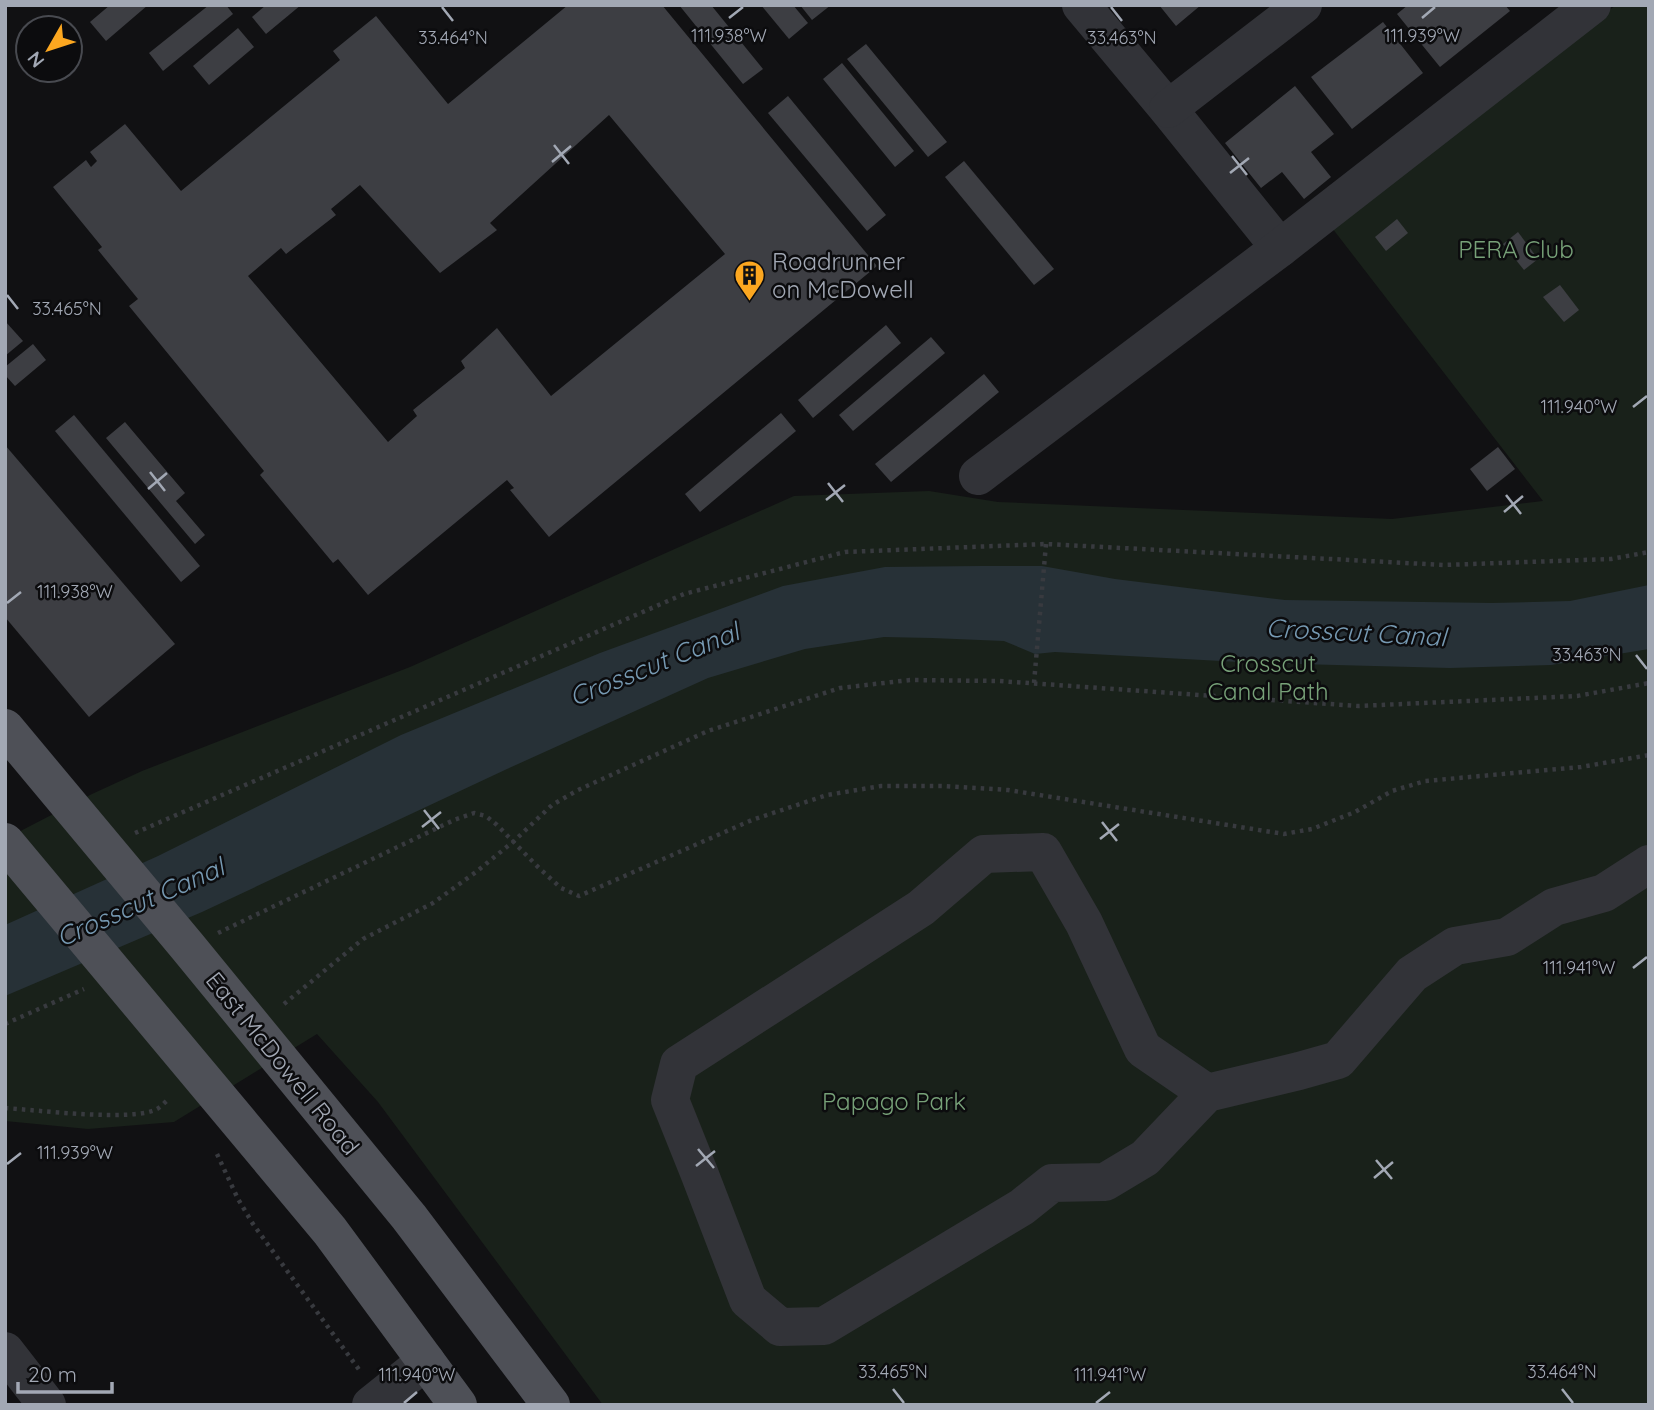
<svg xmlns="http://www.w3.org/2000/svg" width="1654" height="1410" viewBox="0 0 1654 1410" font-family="Quicksand,sans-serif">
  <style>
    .green { fill: #19211a }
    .water { fill: #273137 }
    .building { fill: #3d3e43; fill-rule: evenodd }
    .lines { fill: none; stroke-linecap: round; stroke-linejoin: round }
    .path { stroke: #383a3f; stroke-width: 4.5; stroke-dasharray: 3.5 5; stroke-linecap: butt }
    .minor { stroke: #323338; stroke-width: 38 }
    .major { stroke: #4e5057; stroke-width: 38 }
    .ticks { fill: none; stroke: #a2a8b4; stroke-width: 2.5 }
    .labels { text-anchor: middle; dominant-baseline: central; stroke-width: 5; stroke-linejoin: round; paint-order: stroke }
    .park-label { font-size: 24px; fill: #77a178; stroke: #0c0c0e }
    .poi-label { font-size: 24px; fill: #a2a8b4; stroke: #0c0c0e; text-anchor: start }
    .street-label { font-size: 24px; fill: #a2a8b4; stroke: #0c0c0e }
    .water-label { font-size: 26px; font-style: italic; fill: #7699b2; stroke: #0c0c0e }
    .ticks-label { font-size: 18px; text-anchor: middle; fill: #a2a8b4; stroke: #0c0c0e; stroke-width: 5; stroke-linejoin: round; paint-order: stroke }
  </style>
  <rect width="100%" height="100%" fill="#111113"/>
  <path class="green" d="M1616,5H1649V1405H603L378,1102L317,1034L174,1122L88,1129L5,1121V839L92,794L142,771L410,667L794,496L929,491L998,502L1392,519L1543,501L1329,224Z"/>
  <path class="water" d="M980,566H1042L1115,579L1285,600L1492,603L1570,601L1649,585V649L1551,665L1450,668L1258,663L1055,652L1035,654L1004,641L932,638L884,637L805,649L708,678L507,769L202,912L5,996V925L158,856L401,735L600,653L783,586L885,567Z"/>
  <g class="building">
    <path d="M110,5H148L106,41L90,22Z"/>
    <path d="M209,5H226L233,14L163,71L149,53Z"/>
    <path d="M266,5H301L266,34L252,17Z"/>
    <path d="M568,5H662L877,266L549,537L510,490L514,488L507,480L368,595L338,559L333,563L260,475L264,471L129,306L138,299L98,250L102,247L53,187L86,160L91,167L97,161L90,152L125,124L181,191L340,60L333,51L376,16L448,104ZM609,115L725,254L551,396L497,328L461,361L465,368L413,410L417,416L388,442L248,276L281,248L286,254L336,215L331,209L360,185L440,273L497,230L490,223Z"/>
    <path d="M679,5H711L763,69L743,84Z"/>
    <path d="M761,5H793L808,23L789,39Z"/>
    <path d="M800,5H831L812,20Z"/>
    <path d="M1159,5H1201L1176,26Z"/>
    <path d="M1408,5H1505L1510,11L1440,67L1397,14Z"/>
    <path d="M1383,22L1423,73L1352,129L1311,77Z"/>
    <path d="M238,28L254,47L209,85L193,66Z"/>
    <path d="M866,44L947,142L928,157L847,59Z"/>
    <path d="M842,63L914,151L895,167L823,79Z"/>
    <path d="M1295,86L1334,134L1311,152L1331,177L1304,199L1282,172L1261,188L1225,143Z"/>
    <path d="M788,96L886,215L867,231L768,113Z"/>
    <path d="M964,161L1054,269L1034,285L945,177Z"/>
    <path d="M1397,219L1408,233L1386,251L1375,237Z"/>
    <path d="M1518,232L1538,259L1524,270L1503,244Z"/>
    <path d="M1560,285L1579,310L1564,322L1543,297Z"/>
    <path d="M5,321L23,341L5,356Z"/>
    <path d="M886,325L901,343L813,418L798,400Z"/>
    <path d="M931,337L945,353L853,431L839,415Z"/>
    <path d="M33,344L46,360L15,386L5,375V367Z"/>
    <path d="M984,374L999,392L891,482L875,464Z"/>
    <path d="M781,413L796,431L700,512L685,494Z"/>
    <path d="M74,415L200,566L181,582L55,431Z"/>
    <path d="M125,422L185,493L176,501L205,535L195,544L106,438Z"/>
    <path d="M5,445L175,644L89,717L5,617Z"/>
    <path d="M1498,447L1515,469L1487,491L1470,469Z"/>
  </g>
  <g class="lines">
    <g class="path">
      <path d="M1034,683L1046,544"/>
      <path d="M135,833L684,594L845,552L1046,544L1444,565L1611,559L1649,552"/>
      <path d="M218,933L454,820L474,813L486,816L497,825L539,868L561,888L579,896L752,820L827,795L881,786H943L1008,790L1284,834L1312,829L1355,812L1392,791L1425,781L1581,767L1649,755"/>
      <path d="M284,1004L363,939L433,903L476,872L514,841L552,805L578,790L708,731L840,688L910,680L999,681L1358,706L1577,696L1649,683"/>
      <path d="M5,1024L84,989"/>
      <path d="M5,1108C36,1110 134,1122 157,1109C161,1107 165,1102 169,1099"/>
      <path d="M217,1154L238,1199L253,1224L360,1371"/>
    </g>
    <g class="minor">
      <path d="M1081,5L1168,109L1280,248"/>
      <path d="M1168,109L1303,5"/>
      <path d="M978,476L1280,248L1592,5"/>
      <path d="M1207,1093L1143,1049L1084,923L1043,852L984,854L921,908L679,1064L670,1100L700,1175L748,1300L780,1327L824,1326L1022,1207L1052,1183L1105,1182L1145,1158L1207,1093L1299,1071L1338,1060L1412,974L1455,946L1507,937L1554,907L1604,893L1649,864"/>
      <path d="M5,1351L47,1405"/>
      <path d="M371,1405L426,1361"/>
    </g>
    <g class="major">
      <path d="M5,728L187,946L409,1217L551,1405"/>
      <path d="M5,842L330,1231L458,1405"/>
    </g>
  </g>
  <path class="ticks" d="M442,7L453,21M1111,7L1122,21M729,18L743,7M1422,18L1435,7M554,145L569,164M1232,156L1247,175M552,162L571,146M1230,173L1249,158M7,295L18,309M1633,407L1647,396M150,472L165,491M828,483L843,502M148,489L167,473M1506,495L1521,514M826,500L845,485M1504,512L1523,496M7,603L21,592M1636,655L1647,669M424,810L439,829M1102,822L1117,841M422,827L441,812M1100,839L1119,824M1633,968L1647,957M698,1149L714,1168M1376,1160L1392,1179M7,1164L21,1153M696,1166L715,1151M1374,1178L1393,1162M893,1389L904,1403M1562,1389L1573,1403M404,1403L417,1392M1096,1403L1110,1392"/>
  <defs>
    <symbol id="building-pin" viewBox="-11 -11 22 30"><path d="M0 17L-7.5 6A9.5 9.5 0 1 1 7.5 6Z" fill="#fca720" stroke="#0c0c0e"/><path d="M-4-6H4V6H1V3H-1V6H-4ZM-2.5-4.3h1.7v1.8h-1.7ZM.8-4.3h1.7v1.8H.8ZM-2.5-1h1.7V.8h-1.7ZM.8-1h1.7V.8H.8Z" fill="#111"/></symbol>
  </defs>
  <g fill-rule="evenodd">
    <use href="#building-pin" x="732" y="258" width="35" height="47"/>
  </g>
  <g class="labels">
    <g class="park-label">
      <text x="1516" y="249">PERA Club</text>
      <text x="1268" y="663">Crosscut<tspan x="1268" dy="28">Canal Path</tspan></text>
      <text x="894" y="1101">Papago Park</text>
    </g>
    <g class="poi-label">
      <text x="772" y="261">Roadrunner<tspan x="772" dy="28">on McDowell</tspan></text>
    </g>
    <g class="street-label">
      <text transform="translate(283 1063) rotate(51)">East McDowell Road</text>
    </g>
    <g class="water-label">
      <text transform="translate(1356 632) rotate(3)">Crosscut Canal</text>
      <text transform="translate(654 664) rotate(-22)">Crosscut Canal</text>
      <text transform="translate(140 902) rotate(-24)">Crosscut Canal</text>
    </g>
  </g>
  <g class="ticks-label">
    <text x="729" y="42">111.938°W</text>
    <text x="1422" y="42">111.939°W</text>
    <text x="453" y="44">33.464°N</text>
    <text x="1122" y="44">33.463°N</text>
    <text x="67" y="315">33.465°N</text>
    <text x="1579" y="413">111.940°W</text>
    <text x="75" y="598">111.938°W</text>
    <text x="1587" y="661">33.463°N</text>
    <text x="1579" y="974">111.941°W</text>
    <text x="75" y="1159">111.939°W</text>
    <text x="893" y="1378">33.465°N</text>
    <text x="1562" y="1378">33.464°N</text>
    <text x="417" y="1381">111.940°W</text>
    <text x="1110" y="1381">111.941°W</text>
  </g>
  <rect width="1654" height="1410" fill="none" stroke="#a2a8b4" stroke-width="14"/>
  <g transform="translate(49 49) rotate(231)"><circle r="33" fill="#0c0c0e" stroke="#484a50" stroke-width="2"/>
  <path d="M0-5L12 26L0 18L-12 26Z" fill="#fca720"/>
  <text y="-10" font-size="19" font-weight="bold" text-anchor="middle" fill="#a2a8b4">N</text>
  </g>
  <path d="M18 1382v10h94v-10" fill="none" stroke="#a2a8b4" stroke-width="3.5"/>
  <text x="28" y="1382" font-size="21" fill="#a2a8b4" stroke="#0c0c0e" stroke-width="5" paint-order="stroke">20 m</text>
</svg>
